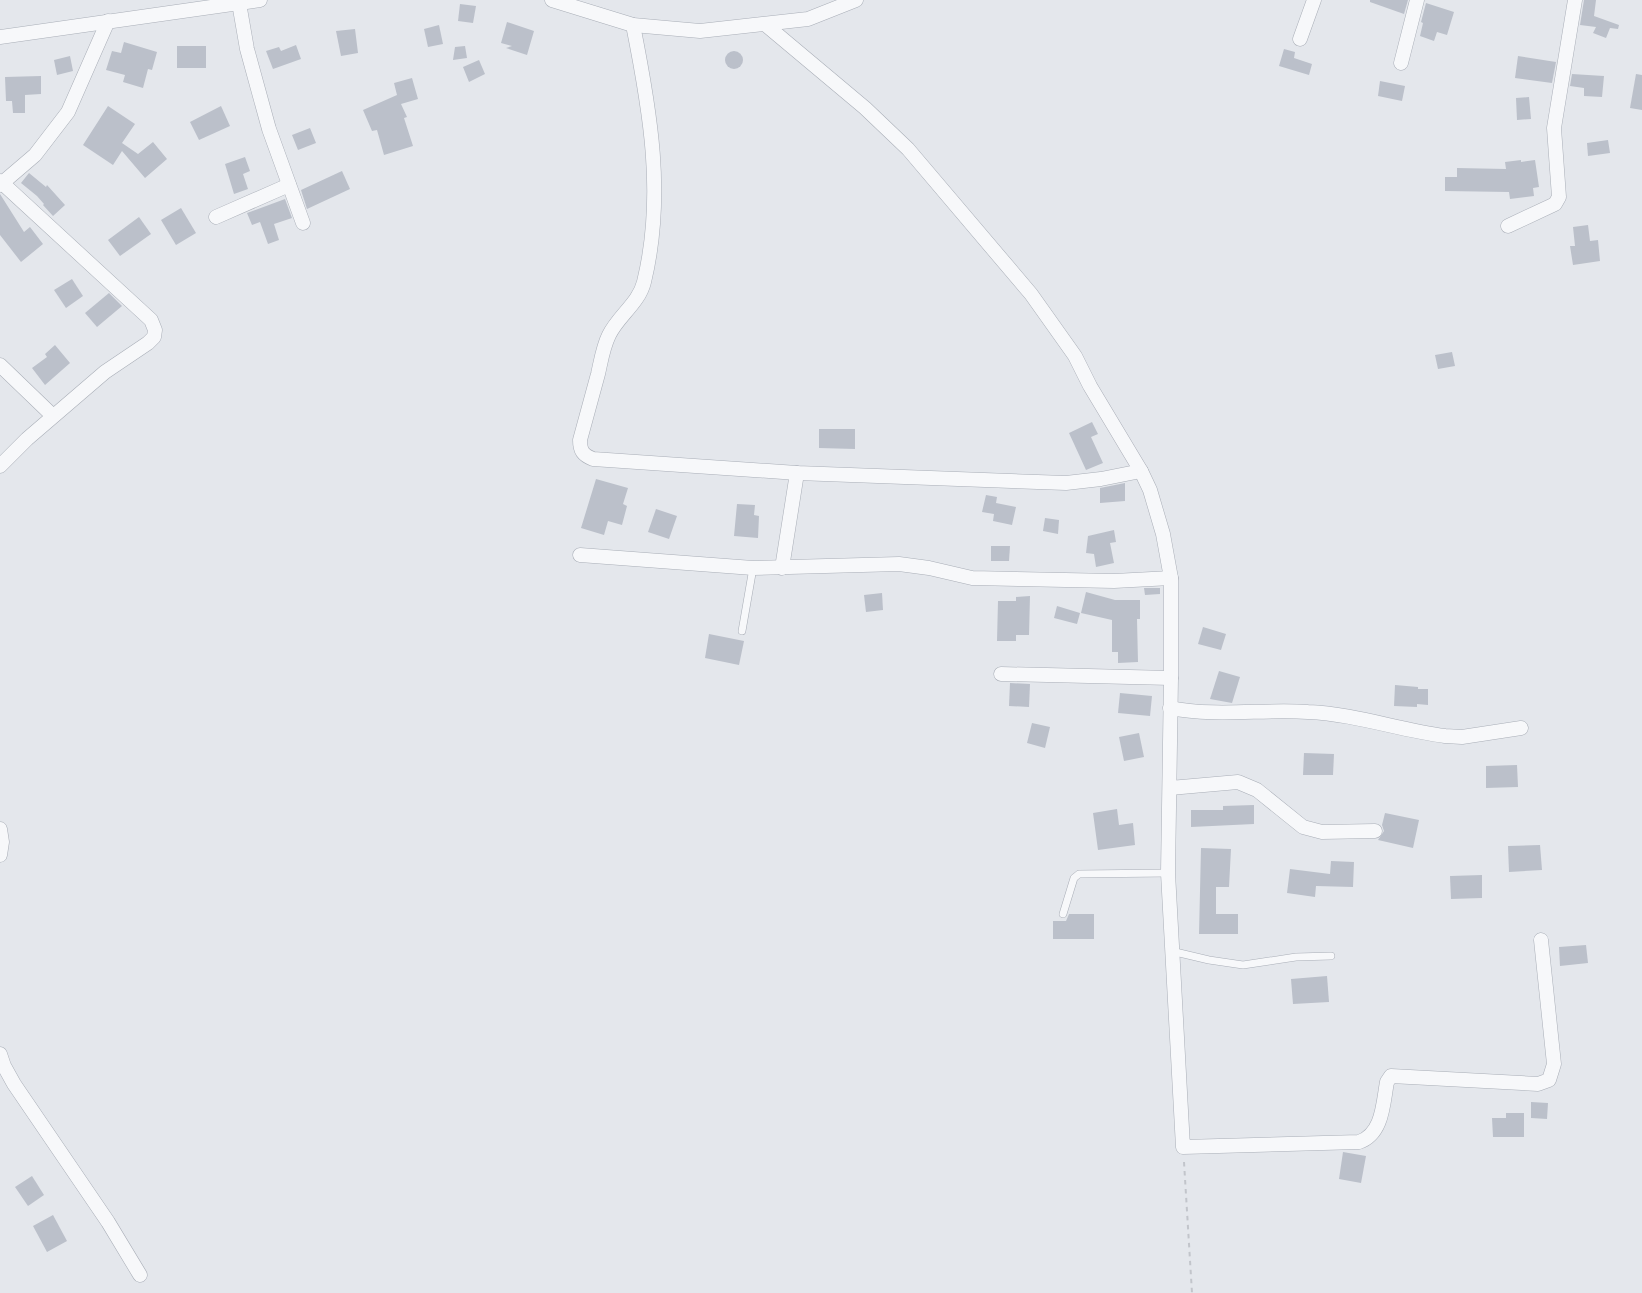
<svg xmlns="http://www.w3.org/2000/svg" width="1642" height="1293" viewBox="0 0 1642 1293" font-family="Arial,sans-serif">
  <style>
    .building { fill: #bbc0ca }
    .lines { fill: none; stroke-linecap: round; stroke-linejoin: round }
    .lane-casing { stroke: #a9aeb7; stroke-width: 8 }
    .street-casing { stroke: #a9aeb7; stroke-width: 15 }
    .path { stroke: #c2c5cb; stroke-width: 2; stroke-dasharray: 4.5 4.5; stroke-linecap: butt }
    .lane { stroke: #f7f8fa; stroke-width: 7 }
    .street { stroke: #f7f8fa; stroke-width: 14 }
  </style>
  <rect width="100%" height="100%" fill="#e4e7ec"/>
  <g class="building">
    <path d="M1370,0H1408L1404,14L1370,2Z"/>
    <path d="M1584,0H1596L1594,16L1619,25L1618,29L1610,28L1606,38L1593,33L1596,27L1580,25Z"/>
    <path d="M1426,3L1454,12L1447,35L1437,32L1434,41L1420,36L1423,23L1421,22Z"/>
    <path d="M460,4L476,6L473,23L458,21Z"/>
    <path d="M507,22L534,31L527,55L506,48L512,46L501,43Z"/>
    <path d="M439,25L443,44L428,47L424,29Z"/>
    <path d="M355,29L358,53L341,56L336,31Z"/>
    <path d="M124,42L157,52L152,70L148,69L143,88L123,82L125,75L106,70L112,51L121,53Z"/>
    <path d="M296,45L301,59L273,69L266,51L279,47L281,51Z"/>
    <rect x="177" y="46" width="29" height="22"/>
    <path d="M465,46L467,58L453,60L455,47Z"/>
    <path d="M1284,49L1295,52L1294,58L1312,64L1309,75L1279,66Z"/>
    <circle cx="734" cy="60" r="9"/>
    <path d="M70,56L73,71L57,75L54,60Z"/>
    <path d="M1518,56L1556,62L1552,83L1515,78Z"/>
    <path d="M479,60L485,74L469,82L463,67Z"/>
    <path d="M1572,74L1604,76L1602,97L1584,96V88L1570,86Z"/>
    <path d="M1636,74L1642,75V110L1630,108Z"/>
    <path d="M41,76V94L25,95V113H13L12,101H6L5,77Z"/>
    <path d="M412,78L418,99L401,104L407,117L404,118L413,146L384,155L377,130L372,131L363,110L397,95L394,83Z"/>
    <path d="M1380,81L1405,86L1402,101L1378,96Z"/>
    <path d="M1529,97L1531,119L1517,120L1516,98Z"/>
    <path d="M108,106L135,124L122,143L138,154L153,142L167,159L145,178L122,151L113,165L83,145Z"/>
    <path d="M221,106L230,126L199,140L190,122Z"/>
    <path d="M310,128L316,143L298,150L292,135Z"/>
    <path d="M1608,140L1610,153L1588,156L1587,143Z"/>
    <path d="M245,157L250,171L243,174L248,189L234,194L225,164Z"/>
    <path d="M1521,160V162L1535,160L1539,187L1533,188L1534,196L1510,199L1509,192L1445,191V177H1457V168L1506,169L1505,162Z"/>
    <path d="M342,171L350,189L307,209L301,190Z"/>
    <path d="M29,173L46,187L47,185L65,205L53,216L43,205L44,204L37,196L21,183Z"/>
    <path d="M0,194L24,232L30,227L43,244L21,262L0,235Z"/>
    <path d="M285,199L292,218L274,224L279,240L268,244L260,222L252,225L247,213Z"/>
    <path d="M181,208L196,233L176,245L161,220Z"/>
    <path d="M139,217L151,234L120,256L108,240Z"/>
    <path d="M1588,225L1590,241L1598,240L1600,261L1573,265L1570,246H1575L1573,227Z"/>
    <path d="M72,279L83,296L66,308L54,290Z"/>
    <path d="M109,293L122,306L97,327L85,313Z"/>
    <path d="M55,345L70,363L45,385L32,368L47,357L45,354Z"/>
    <path d="M1452,352L1455,366L1438,369L1435,355Z"/>
    <path d="M1092,422L1098,434L1091,437L1103,463L1086,470L1069,433Z"/>
    <path d="M819,429H855V449L819,448Z"/>
    <path d="M596,479L628,488L623,504L627,506L622,525L608,521L604,535L581,528Z"/>
    <path d="M1125,483V501L1100,503V488Z"/>
    <path d="M986,495L997,497L996,503L1016,507L1012,525L993,521L994,514L982,512Z"/>
    <path d="M737,504L755,505L754,515L759,516L758,538L734,536Z"/>
    <path d="M656,509L677,516L669,539L648,532Z"/>
    <path d="M1045,518L1059,520L1058,534L1043,531Z"/>
    <path d="M1114,530L1116,542L1110,543L1114,563L1096,567L1094,554L1086,553L1088,536Z"/>
    <path d="M991,546H1010L1009,561H991Z"/>
    <path d="M1144,588H1160V594L1145,595Z"/>
    <path d="M1086,592L1115,600H1140V619H1137L1138,662L1118,663V652H1112V620L1081,613Z"/>
    <path d="M882,593L883,610L866,612L864,595Z"/>
    <path d="M1030,596L1029,635H1016V641H997L998,601H1016V597Z"/>
    <path d="M1057,606L1080,613L1077,624L1054,618Z"/>
    <path d="M1203,627L1226,634L1221,650L1198,644Z"/>
    <path d="M709,634L744,641L739,665L705,658Z"/>
    <path d="M1219,671L1240,677L1232,703L1210,699Z"/>
    <path d="M1010,683L1030,684L1029,707L1009,706Z"/>
    <path d="M1395,685L1418,687V689H1428V705L1417,704V707L1394,706Z"/>
    <path d="M1120,693L1152,696L1150,716L1118,713Z"/>
    <path d="M1032,723L1050,727L1045,748L1027,743Z"/>
    <path d="M1139,733L1144,757L1124,761L1119,737Z"/>
    <path d="M1304,753L1334,754L1333,775H1303Z"/>
    <path d="M1517,765L1518,787L1486,788V766Z"/>
    <path d="M1254,805V824L1191,827V810H1223V806Z"/>
    <path d="M1117,809L1119,825L1133,823L1135,845L1098,850L1093,813Z"/>
    <path d="M1385,813L1419,820L1413,848L1378,840L1384,831L1382,825Z"/>
    <path d="M1540,845L1542,870L1509,872L1508,846Z"/>
    <path d="M1201,848L1231,849L1229,887H1216V914H1238V934H1199Z"/>
    <path d="M1331,861L1354,862L1353,887L1316,886L1315,897L1287,893L1290,869L1330,874Z"/>
    <path d="M1482,875V898L1451,899L1450,876Z"/>
    <path d="M1069,914H1094V939H1053V921H1066Z"/>
    <path d="M1586,945L1588,963L1560,966L1559,947Z"/>
    <path d="M1327,976L1329,1002L1293,1004L1291,979Z"/>
    <path d="M1531,1102L1548,1103L1547,1119L1531,1118Z"/>
    <path d="M1506,1113H1524V1137H1493L1492,1118H1506Z"/>
    <path d="M1343,1152L1366,1156L1361,1183L1339,1179Z"/>
    <path d="M32,1176L44,1195L28,1206L15,1187Z"/>
    <path d="M53,1215L67,1241L47,1252L33,1226Z"/>
  </g>
  <g class="lines">
    <defs>
      <g id="lane">
        <path d="M742,631L753,568"/>
        <path d="M1063,914L1074,878L1079,874L1168,873"/>
        <path d="M1171,951L1209,960L1243,965L1296,957L1331,956"/>
      </g>
      <g id="street">
        <path d="M552,0L633,25L700,31L808,19L856,0"/>
        <path d="M239,3L247,49L269,129L303,223"/>
        <path d="M633,25C650,110 665,196 644,282C639,303 618,316 609,335C603,347 601,361 598,374C592,396 586,418 580,440C580,451 583,455 593,459L797,473L1066,483L1101,479L1141,471"/>
        <path d="M766,25L865,108L908,149L1031,294L1075,356L1090,386L1141,471L1150,490L1163,534L1171,578V678L1168,873L1183,1147L1359,1142C1383,1134 1383,1103 1387,1082L1391,1076L1538,1084L1549,1080L1554,1064L1541,940"/>
        <path d="M0,37L260,0"/>
        <path d="M1300,39L1314,0"/>
        <path d="M1401,63L1417,0"/>
        <path d="M0,181L151,320L155,330L154,337L148,343L105,372L27,439L0,466"/>
        <path d="M0,185L35,155L68,112L108,21"/>
        <path d="M216,217L289,185"/>
        <path d="M1508,226L1555,204L1559,197L1554,128L1575,0"/>
        <path d="M0,365L53,416"/>
        <path d="M580,555L753,568L899,564L929,568L972,578L1114,581L1171,578"/>
        <path d="M782,568L797,473"/>
        <path d="M1001,674L1171,678"/>
        <path d="M1170,708C1216,717 1262,709 1308,712C1355,714 1399,730 1445,736L1462,737L1521,728"/>
        <path d="M1170,788L1238,782L1257,790L1303,827L1322,832L1375,831"/>
        <path d="M0,829L2,842L0,855"/>
        <path d="M0,1054L4,1066L14,1084L108,1222L140,1275"/>
      </g>
    </defs>
    <use href="#lane" class="lane-casing"/>
    <use href="#street" class="street-casing"/>
    <path class="path" d="M1184,1162L1192,1293"/>
    <use href="#lane" class="lane"/>
    <use href="#street" class="street"/>
  </g>
</svg>
